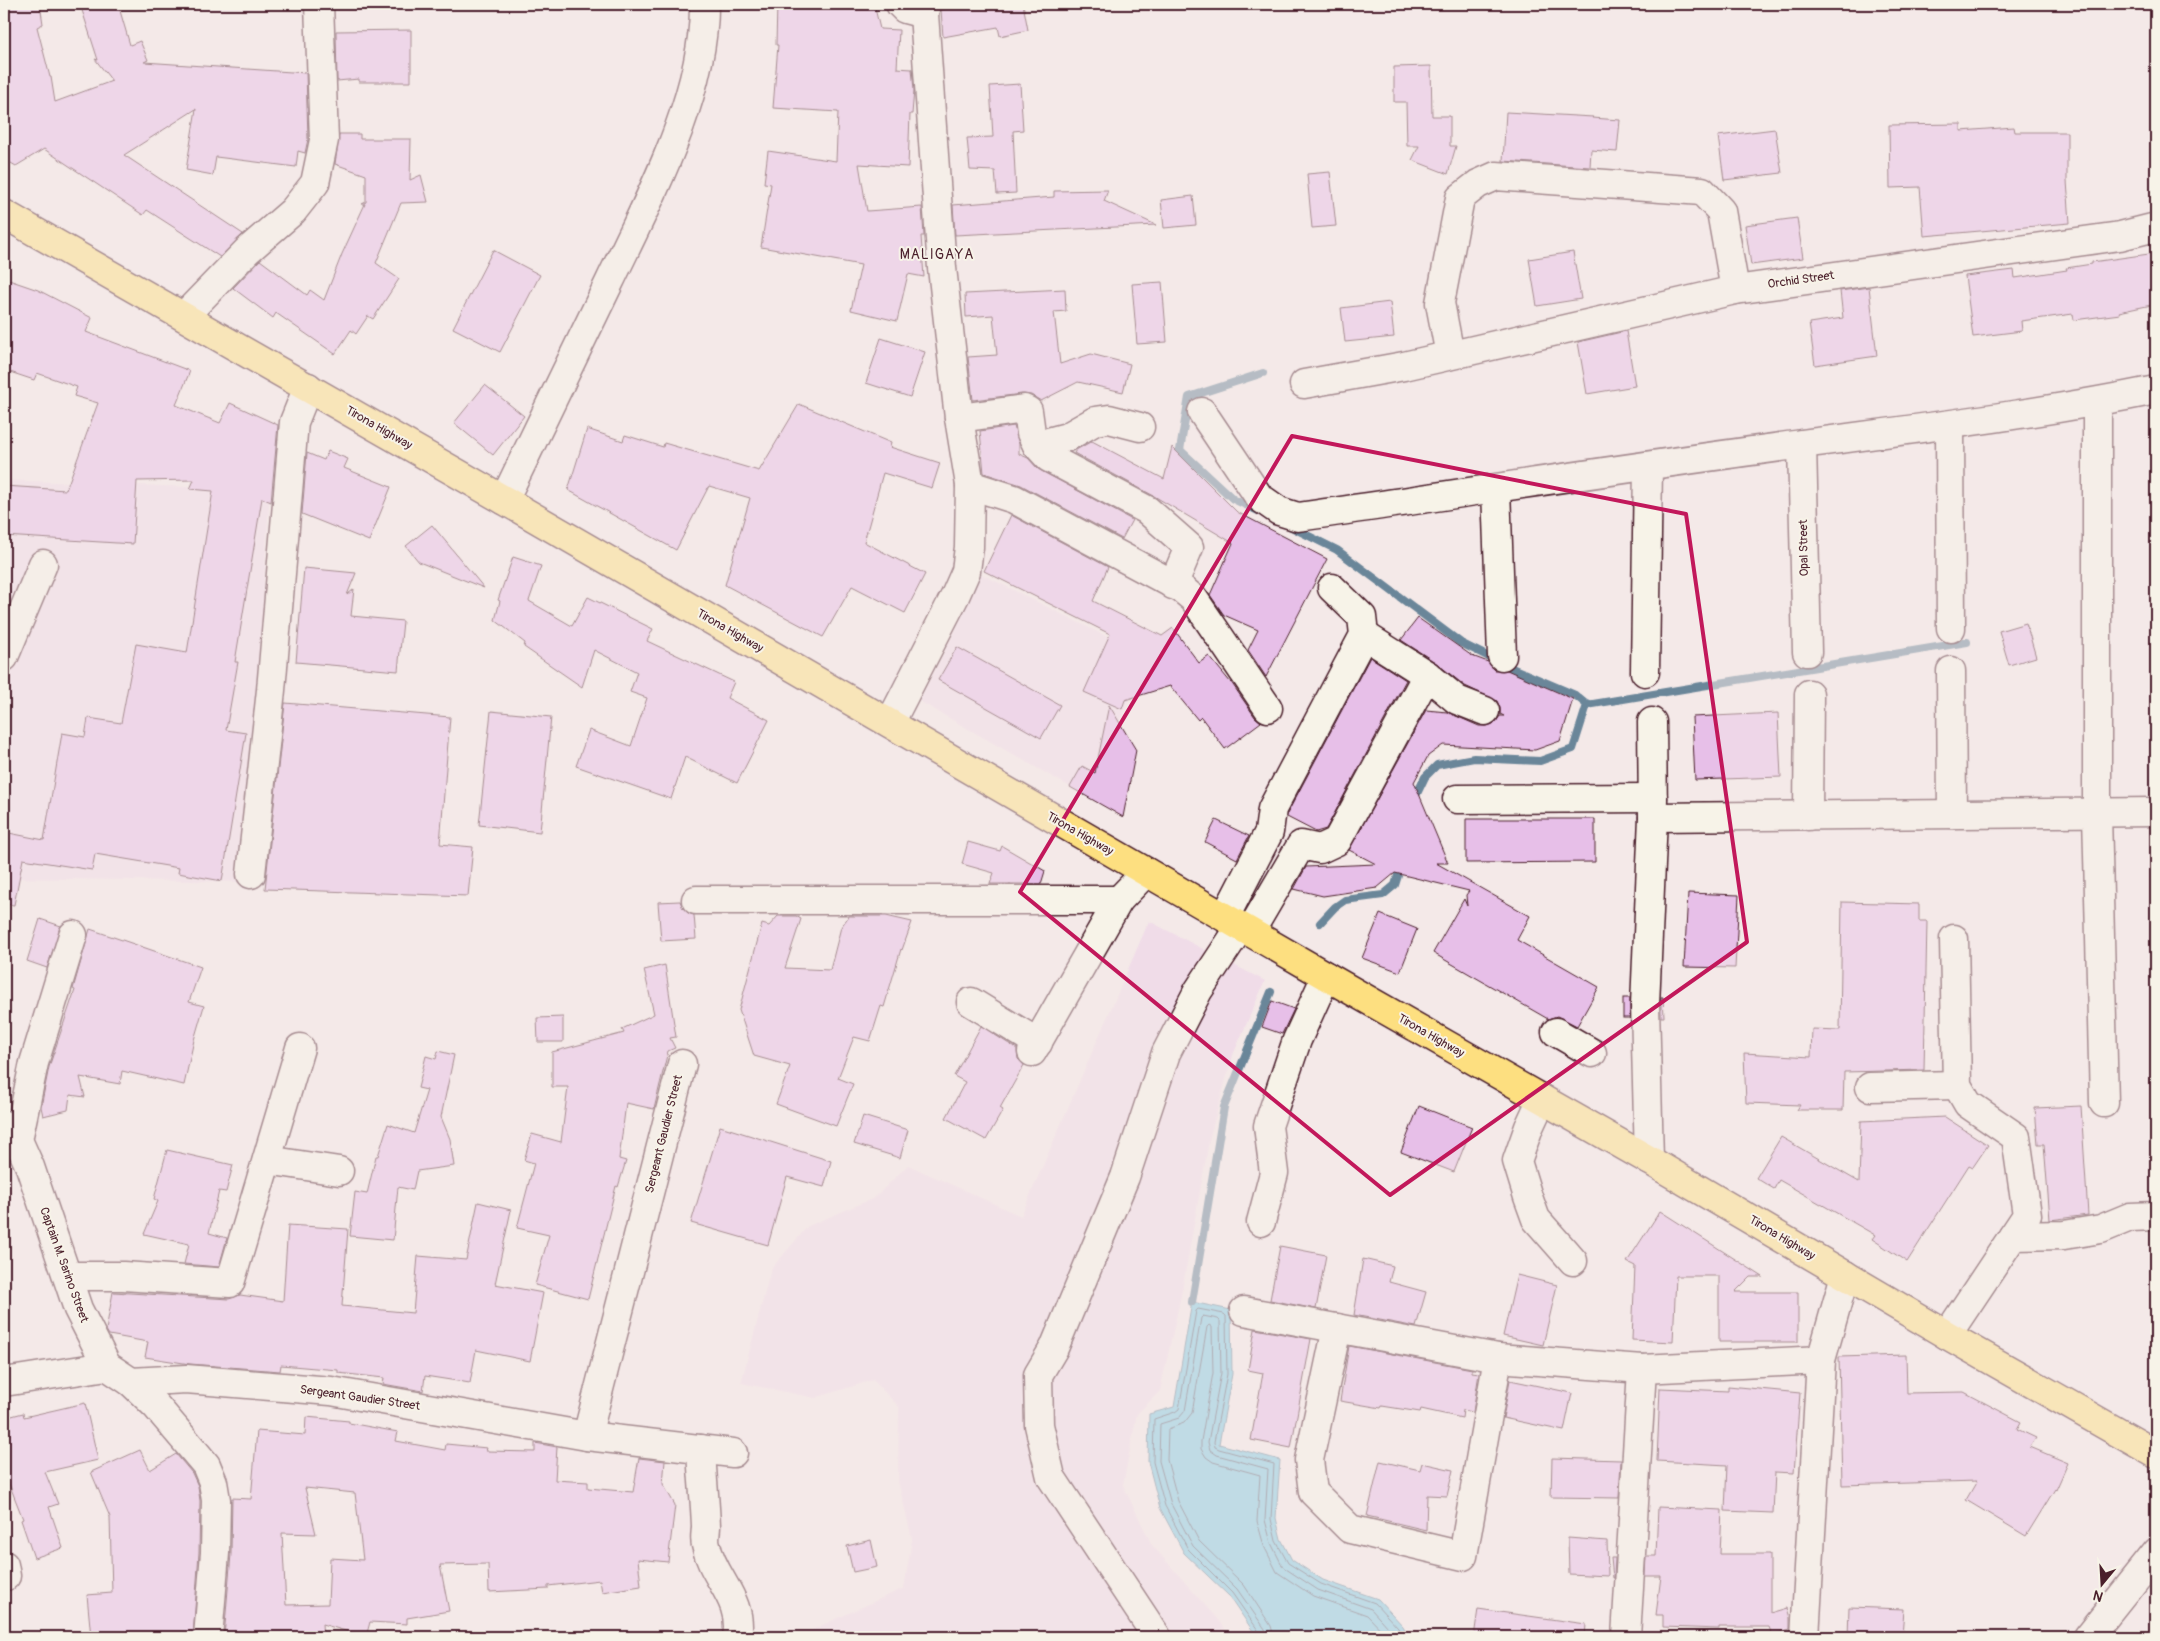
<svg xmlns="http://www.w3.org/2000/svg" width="2160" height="1641" viewBox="0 0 2160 1641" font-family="Pangolin,sans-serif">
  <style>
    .built { fill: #f0dce8 }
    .water { fill: #81cae2; stroke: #6b8699 }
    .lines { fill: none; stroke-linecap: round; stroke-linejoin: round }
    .shore { stroke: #606374; stroke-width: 1 }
    .stream { stroke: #6b8699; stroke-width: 8 }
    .building { fill: #e7bfe8; stroke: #4a1f2b; fill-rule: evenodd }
    .minor-casing { stroke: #4a1f2b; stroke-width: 31 }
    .major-casing { stroke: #4a1f2b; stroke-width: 31 }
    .minor { stroke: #f7f3e8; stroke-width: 28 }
    .major { stroke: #fddf80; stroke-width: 28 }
    .marked { fill: none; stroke: #c2185b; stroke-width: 4; stroke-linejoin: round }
    .labels { text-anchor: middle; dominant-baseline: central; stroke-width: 4; stroke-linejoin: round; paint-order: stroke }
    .street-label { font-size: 12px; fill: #4a1f2b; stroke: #f7f3e8 }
    .neighbourhood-label { font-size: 14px; letter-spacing: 1px; fill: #4a1f2b; stroke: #f7f3e8 }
  </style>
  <rect width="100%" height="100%" fill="#f4e9e8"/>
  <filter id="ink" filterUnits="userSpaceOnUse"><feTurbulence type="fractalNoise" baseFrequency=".02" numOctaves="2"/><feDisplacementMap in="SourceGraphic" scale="10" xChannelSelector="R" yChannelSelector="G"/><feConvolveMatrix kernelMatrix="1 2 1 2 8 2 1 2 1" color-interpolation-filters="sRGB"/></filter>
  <g filter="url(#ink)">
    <g class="built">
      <path d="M4,480L270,490L245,882L4,878Z"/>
      <path d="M981,574L1148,657L1119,722L1123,817L919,701L959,623Z"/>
      <path d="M1149,921L1265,981L1233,1055L1210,1136L1182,1291L1160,1391L1137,1414L1123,1485L1152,1545L1219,1621L1229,1637H808L807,1632L904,1588L912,1539L898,1481L899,1407L873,1380L815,1398L741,1383L771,1269L808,1226L874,1198L908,1165L1021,1216Z"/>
    </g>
    <path class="water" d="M1192,1302L1231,1310L1232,1374L1219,1444L1280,1460L1276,1518L1281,1539L1292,1560L1323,1580L1378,1599L1403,1626L1409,1637H1257L1229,1596L1184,1553L1160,1508L1148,1462L1149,1414L1174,1407Z"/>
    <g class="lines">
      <g class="shore">
        <path d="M1260,1637V1633L1232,1593L1188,1549L1165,1506L1153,1462L1154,1419L1175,1412L1179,1409L1196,1311L1198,1309L1224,1314L1226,1316L1227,1374L1214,1442L1215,1447L1219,1449L1274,1464L1271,1519L1276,1541L1288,1563L1321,1584L1375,1603L1398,1628L1403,1637"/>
        <path d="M1267,1637L1265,1629L1237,1589L1193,1546L1171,1504L1159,1461L1160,1424L1179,1418L1185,1411L1201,1318L1203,1316L1218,1319L1220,1321L1221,1373L1208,1442L1210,1450L1217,1455L1268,1469L1265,1520L1271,1543L1283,1567L1318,1590L1371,1609L1396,1637"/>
        <path d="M1274,1637L1271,1626L1244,1585L1199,1541L1178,1501L1167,1460L1168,1429L1184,1423L1192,1413L1207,1327L1209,1325L1212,1327L1213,1373L1201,1441V1449L1206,1457L1213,1462L1260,1475L1257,1521L1264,1546L1277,1572L1313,1596L1367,1615L1388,1637"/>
      </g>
      <g class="stream">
        <path d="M1258,511L1233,499L1180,450L1189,397L1263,373"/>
        <path d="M1289,526L1337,550L1461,643L1507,666L1575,695L1587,705L1573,749L1540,761L1474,758L1437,765L1425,777L1414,800"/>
        <path d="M1587,705L1967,642"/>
        <path d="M1320,923L1335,907L1345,900L1383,895L1395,885L1401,866"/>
        <path d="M1192,1302L1224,1107L1271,992"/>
      </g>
    </g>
    <g class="building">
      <path d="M4,4H40L43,24L37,27L50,77H51L55,102L112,81L95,59L98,60L81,7L92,4H118L130,45L140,41L148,60L144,62L306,73L308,139L305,153L298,151L296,167L216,157L213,175L186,170L196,109L124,155L243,234L220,257L147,210L143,215L44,149L16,166L4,159Z"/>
      <path d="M777,4H874L880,29L899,30L897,68L912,69L914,90L912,114H910L908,167L859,164L867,211L922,207L924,236H921L924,277L908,274L897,321L851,310L861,265L761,247L771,184L764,183L768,151L836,161L838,112L773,108L778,45H776Z"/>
      <path d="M965,4H1023L1028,30L1000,36L998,27L943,37L941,10Z"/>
      <path d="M411,30V82H359V79L337,81L336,31Z"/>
      <path d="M1431,66L1432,116H1450V146H1456L1448,174L1412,160L1419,146H1407L1406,102H1394V67Z"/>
      <path d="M1020,84L1023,130L1013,131L1016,193L997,194L995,171L970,170L967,138L993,137L990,86Z"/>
      <path d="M1506,112L1593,117L1592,118L1620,120L1617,152L1591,150L1590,167L1503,161Z"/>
      <path d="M1961,124V131L2014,127L2015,132H2067V181L2070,223L1924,236L1920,187L1890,188L1889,125Z"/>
      <path d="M1775,129L1782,173L1724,180L1718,136Z"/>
      <path d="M339,134H360V139H411L410,180L421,175L428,202L401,203L376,263L399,279L373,319L368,316L356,334L351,330L335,354L276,313L273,318L233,288L260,260L307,295L310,290L324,300L342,254L365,204H362L366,202V175L335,164Z"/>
      <path d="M1330,172L1336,226L1312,228L1307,174Z"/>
      <path d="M1108,190L1104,201L1156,225L955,235L953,205L1054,197V191Z"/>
      <path d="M1193,196L1196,225L1164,228L1161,200Z"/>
      <path d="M1797,218L1803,258L1751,265L1745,225Z"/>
      <path d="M493,250L540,275L500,352L453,328Z"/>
      <path d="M1573,252L1581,299L1537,306L1529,259Z"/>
      <path d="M2156,253V304L2119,312L2120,314L2074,320L2073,314L2021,321L2022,331L1973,337L1965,276L2014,270L2015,278L2067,270L2066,268L2092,264V262Z"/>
      <path d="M9,280L38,290L92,318L86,332L190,371L176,405L220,423L230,403L278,425L271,502L262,498L235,662H238L226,730L246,733L222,881L178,873L179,868L95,854L92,870L23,859L14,905L4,904V832L44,840L62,733L85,737L88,718L121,723L136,644L187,653L213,491L190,489L194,480L137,481L133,544L4,536V486L66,490L98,403L74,396L77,387L37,373L34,380L4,370V294Z"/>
      <path d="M1162,282L1167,342L1137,344L1132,284Z"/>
      <path d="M1869,287L1877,356L1815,365L1809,323L1843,318L1840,291Z"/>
      <path d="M1065,289L1066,311L1054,312L1060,364L1091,354L1130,364L1123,392L1078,382L1041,401L1031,395L1022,394L973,400L968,357L997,355L993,315L966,317L965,294Z"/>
      <path d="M1390,302L1394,337L1345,342L1341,308Z"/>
      <path d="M1626,331L1635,386L1587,394L1578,342Z"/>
      <path d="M881,338L925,352L910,397L866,383Z"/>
      <path d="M485,385L524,416L493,455L454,423Z"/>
      <path d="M799,404L891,443L890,447L940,463L932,488L883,473L864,542L925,574L905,613L852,586L823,637L725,585L750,498L709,486L676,550L568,490L587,429L623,441L625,435L663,447L664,443L759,471Z"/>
      <path d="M1014,426L1019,444V454L1028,458L1038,469L1132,520L1122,539L1021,485L984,473L980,431Z"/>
      <path d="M1092,441L1164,479L1172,447L1237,512L1327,559L1266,677L1248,650L1258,630L1224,615L1210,595L1233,543L1154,496L1074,453L1076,450Z"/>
      <path d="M328,451L348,459L344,468L391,487L369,541L302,514L307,453L324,460Z"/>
      <path d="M1011,515L1108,567L1093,601L1162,636L1173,628L1199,663L1209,656L1231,683V682L1255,717L1261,722L1225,749L1201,717L1198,720L1170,686L1125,700L1122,709L1084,692L1110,634L984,571Z"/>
      <path d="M432,525L484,588L419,562L406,546Z"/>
      <path d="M513,557L541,566L529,601L572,626L588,597L653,629L647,641L734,682L727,698L769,720L737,783L685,757L671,799L576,766L589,730L631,746L647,698L630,692L637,672L594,650L582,687L524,647L525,643L495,620L500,601L498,600Z"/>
      <path d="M304,568L356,573L347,595L354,589L351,616L403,621L398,671L296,662Z"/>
      <path d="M1418,618L1472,656L1488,662L1495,670H1507L1573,699L1560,741L1535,750L1443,745L1428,756L1414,782L1448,863H1436L1530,916L1517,940L1599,987L1577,1026L1557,1016L1548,1019L1433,953L1464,899L1467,906L1466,895L1469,891L1395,873L1377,888L1323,896L1294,889L1306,867L1376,864L1349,850L1426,710L1447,712L1479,726H1487L1495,723L1500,716H1504L1500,714V708L1497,701L1465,686L1435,662L1401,640Z"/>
      <path d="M2026,623L2036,657L2009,665L1999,631Z"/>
      <path d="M957,647L1060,705L1041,738L938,680Z"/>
      <path d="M1370,657L1406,680L1326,829L1316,832L1287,817V814Z"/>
      <path d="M285,703L450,717L440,844L473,847L468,896L265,889Z"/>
      <path d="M1109,705L1136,750L1123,817L1070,787L1082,766L1095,773Z"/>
      <path d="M491,711L551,717L540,832L479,825Z"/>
      <path d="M1778,713L1781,777L1695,780L1692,717Z"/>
      <path d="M1466,819H1595V862L1466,863Z"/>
      <path d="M1216,820L1249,836L1237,859L1205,842Z"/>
      <path d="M968,842L1000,851L1002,846L1045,871L1041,884H990L994,873L962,864Z"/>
      <path d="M1688,893L1739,895L1735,968L1684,967Z"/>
      <path d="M680,901L683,908L688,913L694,915L696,939L661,941L658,902Z"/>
      <path d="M1842,902L1919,904V921H1927L1924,1070L1844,1072L1843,1110H1797L1800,1105L1746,1103L1744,1053L1811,1057L1812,1029L1840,1030Z"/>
      <path d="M1380,914L1417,929L1400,972L1362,958Z"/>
      <path d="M778,916H796L801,919L785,968L830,970L841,927L849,916H886L912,922L902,950L901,949L884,1007L881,1006L870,1041L854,1037L838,1078L853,1084L836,1126L776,1104L790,1066L754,1056L739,1010L762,924L769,926Z"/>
      <path d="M40,919L61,926L47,968L27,961Z"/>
      <path d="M90,929L201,967L189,1002L204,1006L194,1040L184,1085L122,1071L120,1084L80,1077L85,1097L70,1095L68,1110L43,1116L41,1107L49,1067L75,990L73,989Z"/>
      <path d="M665,965L676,1037L670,1038L675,1048L668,1051L654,1109L626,1103L619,1159L626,1161L618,1187L616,1186L588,1299L535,1285L549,1235L517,1228L534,1163L524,1160L532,1134L561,1142L568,1087H552V1052L624,1033L622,1029L654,1014L644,970Z"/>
      <path d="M1661,997H1663L1664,1017H1661Z"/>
      <rect x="1623" y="998" width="7" height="20"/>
      <path d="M1272,1001L1294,1009L1282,1034L1262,1027Z"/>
      <path d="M563,1017V1042H538L537,1018Z"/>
      <path d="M981,1026L1017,1049L1018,1059L1024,1065L1000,1108L1003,1110L986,1140L946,1118L965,1082L954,1076Z"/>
      <path d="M438,1051L454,1055L441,1117L450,1139L454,1166L417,1171L413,1190L398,1187L393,1240L350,1236L355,1192L367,1194L376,1156H378L388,1124L414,1133L427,1090L418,1088L426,1056L436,1059Z"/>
      <path d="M1419,1106L1472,1127L1454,1172L1401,1152Z"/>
      <path d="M2081,1106L2088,1215L2050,1220L2044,1144H2038L2035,1108Z"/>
      <path d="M863,1116L908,1130L900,1158L854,1144Z"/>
      <path d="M1945,1117L1988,1145L1973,1167L1969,1165L1907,1262L1872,1239L1875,1235L1779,1180L1774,1189L1756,1178L1781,1137L1859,1182L1861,1121Z"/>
      <path d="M720,1126L831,1161L824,1187L787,1177L768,1245L691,1223Z"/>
      <path d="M167,1150L233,1165L226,1192L219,1191L209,1233L227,1238L219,1267L184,1264L189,1244L144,1234L158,1201L154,1199Z"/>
      <path d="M478,1202L511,1210L495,1284L543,1293L530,1361L476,1350L470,1383L425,1376L423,1391L383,1384L384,1378L338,1373V1370L281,1365L280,1371L190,1364L145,1357L148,1342L109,1335L106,1330L113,1292L229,1299L240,1295L283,1301L288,1225L348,1229L342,1306L413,1313L418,1256L466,1260Z"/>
      <path d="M1660,1211L1763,1277H1750L1735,1292H1798V1342H1719V1276H1676L1673,1342L1632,1340L1635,1266L1627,1262Z"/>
      <path d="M1280,1246L1326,1255L1316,1309L1270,1300Z"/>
      <path d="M1363,1259L1393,1266L1389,1282L1426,1292L1416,1327L1354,1315Z"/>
      <path d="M1517,1275L1557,1285L1543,1345L1503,1336Z"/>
      <path d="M1255,1329L1311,1339L1291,1448L1251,1440L1263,1373L1248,1370Z"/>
      <path d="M1349,1346L1472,1369V1372L1479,1373L1473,1412L1463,1410L1462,1418L1421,1409L1420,1412L1382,1406L1381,1408L1340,1401Z"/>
      <path d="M1906,1355L1907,1393L1964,1392L2021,1422L2017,1429L2036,1438L2030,1447L2068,1463L2056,1490L2055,1489L2026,1536L1966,1500L1977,1481L1842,1485L1839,1357Z"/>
      <path d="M1510,1380L1572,1393L1564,1431L1503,1418Z"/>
      <path d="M1728,1386L1800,1393L1794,1473L1775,1472L1773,1513L1725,1511L1727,1465L1657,1461L1660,1388L1728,1391Z"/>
      <path d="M85,1403L98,1460L45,1472L58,1504L49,1507L63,1548L34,1558L21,1520L23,1519L8,1481L4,1482V1418L23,1413L24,1417Z"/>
      <path d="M306,1417L349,1421V1423L398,1432L396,1441L445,1450L446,1444L487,1448L486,1451L535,1452V1443L557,1447L555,1480L588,1482V1488L633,1492L639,1458L665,1461L663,1484L675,1505L668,1562L638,1559L641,1586L602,1592L600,1580L548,1586V1589L489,1592L488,1564L440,1565L449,1611L407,1618V1624L370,1622L366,1637L322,1624L323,1637H224L231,1554L232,1498L251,1499L257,1431L305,1435ZM305,1488L355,1493L363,1560L330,1558L328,1604L286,1605L282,1533L316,1534Z"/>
      <path d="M140,1450L150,1470L176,1454L192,1473L198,1486L200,1501L199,1552L193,1637H91L87,1595L112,1593L110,1517L91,1472Z"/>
      <path d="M1552,1458L1621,1460L1619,1498L1551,1497Z"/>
      <path d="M1380,1461L1420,1470L1422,1463L1453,1470L1447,1496L1427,1495L1426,1530L1367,1516Z"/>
      <path d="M1658,1507L1722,1510L1720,1554H1770V1613L1787,1608L1790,1618V1629L1772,1635L1769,1627H1719V1629L1663,1627V1615H1656L1661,1576H1645L1646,1556H1656Z"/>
      <path d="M1568,1538L1607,1541L1608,1576L1569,1574Z"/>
      <path d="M871,1540L877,1567L853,1572L847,1546Z"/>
      <path d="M1611,1558H1615L1614,1578H1613Z"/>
      <path d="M1849,1607L1904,1609L1902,1637H1848Z"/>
      <path d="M1478,1609L1586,1624L1585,1637H1474Z"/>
    </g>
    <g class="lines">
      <defs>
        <g id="minor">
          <path d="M900,4L905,9L924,14"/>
          <path d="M184,316L247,251L293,211L315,183L324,140L319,4"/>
          <path d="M1450,355L1440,303L1460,198L1478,184L1496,176L1702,191L1721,211L1735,290"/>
          <path d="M1304,384L1404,366L1735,290L2120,236L2156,227"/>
          <path d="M2097,402V813L2104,1103"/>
          <path d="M1202,412L1259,497L1279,511L1298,517C1467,493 1635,466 1803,444C1921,428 2039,414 2156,390"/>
          <path d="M959,418L1024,409L1028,411L1031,433L1037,445L1049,458L1147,510L1189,547L1173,585"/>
          <path d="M1950,425L1951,628"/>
          <path d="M1802,444L1807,652"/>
          <path d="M1037,445L1067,437L1095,421L1109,419L1140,427"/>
          <path d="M970,485L1014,499L1182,589L1194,599L1268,708"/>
          <path d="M1496,489L1502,656"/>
          <path d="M504,500C540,427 575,354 610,281C649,199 705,96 704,4"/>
          <path d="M1364,635L1427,675L1457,700L1485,711"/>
          <path d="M4,657L43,564"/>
          <path d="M1951,671L1952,814"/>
          <path d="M1645,672L1648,466"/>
          <path d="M890,723L955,596L966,571L969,547L970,485L959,418L942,268L924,14L926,4"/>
          <path d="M1457,799L1653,798"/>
          <path d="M1808,816L1809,694"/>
          <path d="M1653,817L2156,812"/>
          <path d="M251,874L271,690L294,422L308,387"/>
          <path d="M696,900H1119"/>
          <path d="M1225,917L1269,832L1272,809L1364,635L1362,617L1332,588"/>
          <path d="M1250,932L1301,845L1320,849L1337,841L1427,675"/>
          <path d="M971,1002L1038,1043"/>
          <path d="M1556,1032L1592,1053"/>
          <path d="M1032,1052L1119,900L1146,872"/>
          <path d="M1870,1087L1957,1085"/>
          <path d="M1542,1099L1529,1127L1517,1161L1528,1197L1536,1219L1573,1261"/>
          <path d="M4,1125L18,1140L30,1167L78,1309L107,1366L131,1382L156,1406L206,1465L213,1482L216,1500L215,1553L208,1637"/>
          <path d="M18,1140L34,1063L73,935"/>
          <path d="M267,1160L339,1171"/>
          <path d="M1649,1160L1645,1005L1653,817L1652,722"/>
          <path d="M1261,1222L1274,1173L1268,1126L1297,1040L1326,976"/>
          <path d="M2013,1236L2064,1235L2101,1229L2130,1217L2156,1216"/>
          <path d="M67,1276H123L230,1283L300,1048"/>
          <path d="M1244,1311L1498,1358L1642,1369L1821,1360"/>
          <path d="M1337,1328L1309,1460L1313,1492L1350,1529L1463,1556L1498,1358"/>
          <path d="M1947,1335L2027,1215L2016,1137L1968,1104L1957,1085L1954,939"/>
          <path d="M4,1382L107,1366"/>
          <path d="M131,1382L186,1379L331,1391L587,1436L733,1453"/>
          <path d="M587,1436L682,1064"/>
          <path d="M701,1449C702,1475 705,1500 706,1526C706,1532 704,1539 706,1545C713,1579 744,1599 737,1637"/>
          <path d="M4,1565L6,1576"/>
          <path d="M1157,1637L1051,1477L1039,1425L1038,1375L1054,1348L1125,1177L1166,1053L1198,991L1241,926"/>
          <path d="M1626,1637L1642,1369"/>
          <path d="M1805,1637L1821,1360L1845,1275"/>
          <path d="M2088,1637L2156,1552"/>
        </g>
        <path id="major" d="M4,214L504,500L1326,976L1649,1160L1947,1335L2156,1454"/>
      </defs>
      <use href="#minor" class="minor-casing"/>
      <use href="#major" class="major-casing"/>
      <use href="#minor" class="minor"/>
      <use href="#major" class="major"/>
    </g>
  </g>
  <path d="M0 0H2160V1641H0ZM1292,436L1686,514L1747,942L1390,1195L1020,892Z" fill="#f4e9e8" fill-opacity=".55" fill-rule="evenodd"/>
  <path class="marked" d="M1292,436L1686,514L1747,942L1390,1195L1020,892Z"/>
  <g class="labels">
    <g class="street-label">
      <text transform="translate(1801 280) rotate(-8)">Orchid Street</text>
      <text transform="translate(379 428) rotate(30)">Tirona Highway</text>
      <text transform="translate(1804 548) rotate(-91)">Opal Street</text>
      <text transform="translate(730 631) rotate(30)">Tirona Highway</text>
      <text transform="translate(1080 834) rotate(30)">Tirona Highway</text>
      <text transform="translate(1431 1036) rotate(30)">Tirona Highway</text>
      <text transform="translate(664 1134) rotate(-76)">Sergeant Gaudier Street</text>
      <text transform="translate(1782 1238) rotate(31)">Tirona Highway</text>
      <text transform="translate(64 1265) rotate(70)">Captain M. Sarino Street</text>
      <text transform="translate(360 1398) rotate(8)">Sergeant Gaudier Street</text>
    </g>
    <g class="neighbourhood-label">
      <text x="937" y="254">MALIGAYA</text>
    </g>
  </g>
  <rect width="2160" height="1641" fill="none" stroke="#f7f3e8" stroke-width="20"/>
  <rect x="10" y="10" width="2140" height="1621" fill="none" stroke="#4a1f2b" stroke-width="2" filter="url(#ink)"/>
  <g transform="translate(2102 1584) rotate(198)" stroke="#f7f3e8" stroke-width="4" paint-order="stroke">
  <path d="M0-4L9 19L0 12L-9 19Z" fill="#4a1f2b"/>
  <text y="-8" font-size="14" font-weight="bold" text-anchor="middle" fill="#4a1f2b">N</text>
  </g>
</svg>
